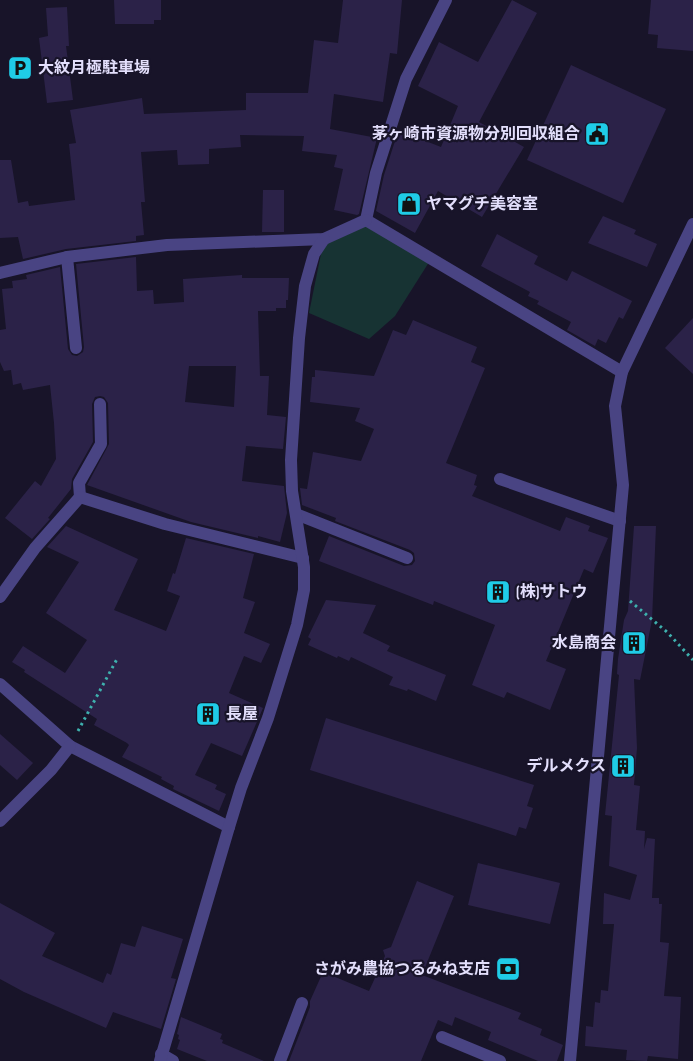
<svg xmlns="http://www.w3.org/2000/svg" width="693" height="1061" viewBox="0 0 693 1061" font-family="'Sofia Sans Condensed','Noto Sans JP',sans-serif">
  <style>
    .green { fill: #173333 }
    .building { fill: #2b2248; fill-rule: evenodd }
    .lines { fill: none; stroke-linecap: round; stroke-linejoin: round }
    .path { stroke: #3eb1ae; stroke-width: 3; stroke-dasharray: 2.5 4; stroke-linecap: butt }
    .minor { stroke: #494483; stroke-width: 12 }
    .labels { text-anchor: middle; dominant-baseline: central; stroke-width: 4.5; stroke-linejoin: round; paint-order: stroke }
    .poi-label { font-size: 16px; font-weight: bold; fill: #e3dffc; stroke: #181429; text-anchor: start }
  </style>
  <rect width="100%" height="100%" fill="#181429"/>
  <path class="green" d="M366,220L431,259L395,316L369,339L309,313L324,239Z"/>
  <g class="building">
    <path d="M114,0H161V20H154V24H115Z"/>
    <path d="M343,0H402L397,54L390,53L383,102L334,94L330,129L377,138L359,214L357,215L334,210L343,169L334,167L337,155L302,151L304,136L240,135L241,147L209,149V164L178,165L177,150L141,152L145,202H141L144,235L136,236V241L66,249L23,259L18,237L0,238V160H11L18,203L28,201L29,206L75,200L69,144L76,143L70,110L142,98L144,114L246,110V93H308L314,40L338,43Z"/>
    <path d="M512,0L537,13L479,122L524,147L482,217L438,191L415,233L376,211L384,175L395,141L396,142L400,133L417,140L418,138L441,147L458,106L418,86L439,42L478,62Z"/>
    <path d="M651,0H693V51L657,48L658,35L648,34Z"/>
    <path d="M67,7L69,46H66L73,100L47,103L39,38L48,36L46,8Z"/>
    <path d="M571,65L666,109L623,203L527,160Z"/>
    <path d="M263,190H284V232H262Z"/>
    <path d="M603,216L636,230L634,234L657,244L647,267L588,243Z"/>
    <path d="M497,234L538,256L534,264L567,281L572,271L632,301L623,319L619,317L606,343L598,339L595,346L567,330L571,322L537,304L539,301L528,296L530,292L481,266Z"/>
    <path d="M136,257L137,291L153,290L154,304L184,302L183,279L242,275V278H289L288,300H286V308H276V311H258L260,376H269L267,415L286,417L283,449L246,446L242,481L284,486L287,513L280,542L258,536V538L191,522L87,485L109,444L108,403L104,397L100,396L95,397L92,404L93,442L72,479L71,489L48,518L50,519L32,539L5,518L35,481L41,486L56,459L54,423L50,385L23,390L21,383L13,385L11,370L4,371L0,362V330L6,329L2,289L13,288L12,281L27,279L26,275L60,267L68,349L72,355L77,356L83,352L84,347L76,264ZM189,366H236L234,407L185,402Z"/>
    <path d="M693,318V374L665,348Z"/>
    <path d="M413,320L477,347L471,362L485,368L446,463L477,475L474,485L477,486L472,496L560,531L566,517L590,526L588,531L608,538L593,573L584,569L546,661L566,669L550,710L507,692L504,698L472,685L495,625L434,601L433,605L319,561L329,536L404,566L412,565L415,561L414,553L410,550L335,521L336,518L302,505L300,488L307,489L313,452L361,461L374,429L355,421L360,408L310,402L312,377H315V370L374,376L393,330L406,335Z"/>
    <path d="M66,526L138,559L114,610L166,631L180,596L167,591L173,573L175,574L186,538L254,554L243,598L255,602L244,633L270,644L261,663L244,656L229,693L263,708L242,756L211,743L195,775L217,785L215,789L226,794L219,811L173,789L174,786L161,779L162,777L122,757L129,745L127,743L94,725L97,719L24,672L25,670L12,662L23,646L65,673L87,640L46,613L79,562L47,547Z"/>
    <path d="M634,526H656L652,620L640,680L634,679L637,748L634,785L640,786L636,830L645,831L644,849L647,838L655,839L652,898H659V904H662L660,942L669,943L664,996L681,997L678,1059L648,1056L647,1061L626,1060L627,1050L585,1046L586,1026L593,1027L595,1002L600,1003L601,990L608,991L614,924H603L604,893L630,900L637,875L609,866L612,816L605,815L619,675L617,674L618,659L624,620L628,611Z"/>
    <path d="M326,600L376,605L363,633L390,646L387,651L446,675L436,701L408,689L407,691L389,685L393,677L351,657L349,661L338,656L337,658L308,645L311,639L308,637Z"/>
    <path d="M326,718L534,785L527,806L533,808L526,829L519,827L516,836L310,770Z"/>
    <path d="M0,734L33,763L17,780L0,765Z"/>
    <path d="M478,863L560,883L550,924L468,905Z"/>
    <path d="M417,881L454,896L422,975L521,1013L518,1019L542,1029L540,1035L563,1045L557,1061H538L488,1040L491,1032L455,1017L452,1026L438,1020L421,1061H289L310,1007V1001L323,972L369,991L385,956L383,950L391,947Z"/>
    <path d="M0,903L55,933L42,956L103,983L107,973L111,975L121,943L135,947L142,926L183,939L171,978L176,979L161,1029L113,1012L106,1028L24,992L0,979Z"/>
    <path d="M181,1017L222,1034L220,1039L223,1040L222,1043L264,1061H207L177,1049L180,1040L178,1039L179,1035L177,1034Z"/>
  </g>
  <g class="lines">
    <g class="path">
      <path d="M630,601L667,632L693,660"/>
      <path d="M78,731L117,659"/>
    </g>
    <g class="minor">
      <path d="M366,220L622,372"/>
      <path d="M366,220L376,173L406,79L446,0"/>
      <path d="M67,257L76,348"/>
      <path d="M0,273L67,257L167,245L324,239L366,220"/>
      <path d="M500,479L620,521"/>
      <path d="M80,497L79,483L101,444L100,404"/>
      <path d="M296,514L407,558"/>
      <path d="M0,597L35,548L80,497L165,524L303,558"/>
      <path d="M0,684L70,746L229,827"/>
      <path d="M0,821L51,770L70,746"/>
      <path d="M442,1037L500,1061"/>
      <path d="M161,1054L173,1061"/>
      <path d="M160,1061L229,827L241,788L268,718L297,625L304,590V567L292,491L291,460L299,338L305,286L314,254L324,239"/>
      <path d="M280,1061L302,1003"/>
      <path d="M570,1061L623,485L615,406L622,372L693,224"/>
    </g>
  </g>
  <defs>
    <symbol id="parking-square" viewBox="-11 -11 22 22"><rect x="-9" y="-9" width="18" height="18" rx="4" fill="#1fcce7" stroke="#181429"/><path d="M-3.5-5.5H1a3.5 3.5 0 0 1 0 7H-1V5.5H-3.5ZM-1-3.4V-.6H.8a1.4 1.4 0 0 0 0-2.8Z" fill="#111"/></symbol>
    <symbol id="civic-square" viewBox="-11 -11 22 22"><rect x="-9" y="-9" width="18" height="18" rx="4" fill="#1fcce7" stroke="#181429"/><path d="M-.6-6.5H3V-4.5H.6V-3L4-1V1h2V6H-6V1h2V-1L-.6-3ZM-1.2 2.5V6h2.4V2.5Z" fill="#111"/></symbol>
    <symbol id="shop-square" viewBox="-11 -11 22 22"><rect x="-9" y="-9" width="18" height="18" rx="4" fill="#1fcce7" stroke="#181429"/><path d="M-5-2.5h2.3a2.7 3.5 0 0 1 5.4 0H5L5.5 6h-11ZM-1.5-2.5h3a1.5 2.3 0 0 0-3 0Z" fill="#111"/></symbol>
    <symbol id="building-square" viewBox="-11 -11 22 22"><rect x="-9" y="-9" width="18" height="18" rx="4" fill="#1fcce7" stroke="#181429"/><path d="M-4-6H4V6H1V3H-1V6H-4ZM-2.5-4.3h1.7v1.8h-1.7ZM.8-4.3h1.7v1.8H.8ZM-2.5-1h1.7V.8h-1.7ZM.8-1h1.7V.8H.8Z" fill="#111"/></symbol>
    <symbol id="bank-square" viewBox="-11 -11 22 22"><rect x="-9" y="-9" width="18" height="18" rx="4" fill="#1fcce7" stroke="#181429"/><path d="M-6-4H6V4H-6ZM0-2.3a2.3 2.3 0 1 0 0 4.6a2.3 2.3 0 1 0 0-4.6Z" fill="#111"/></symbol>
  </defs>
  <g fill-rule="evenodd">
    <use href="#parking-square" x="6" y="54" width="28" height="28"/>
    <use href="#civic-square" x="583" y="120" width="28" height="28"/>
    <use href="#shop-square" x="395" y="190" width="28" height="28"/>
    <use href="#building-square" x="484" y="578" width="28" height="28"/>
    <use href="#building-square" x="620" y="629" width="28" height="28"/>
    <use href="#building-square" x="194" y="700" width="28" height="28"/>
    <use href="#building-square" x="609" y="752" width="28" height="28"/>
    <use href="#bank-square" x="494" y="955" width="28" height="28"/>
  </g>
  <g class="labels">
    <g class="poi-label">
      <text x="38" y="68">大紋月極駐車場</text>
      <text x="580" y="134" text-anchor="end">茅ヶ崎市資源物分別回収組合</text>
      <text x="426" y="204">ヤマグチ美容室</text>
      <text x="516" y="592">(株)サトウ</text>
      <text x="616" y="643" text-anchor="end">水島商会</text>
      <text x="226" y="714">長屋</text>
      <text x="606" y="766" text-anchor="end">デルメクス</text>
      <text x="490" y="969" text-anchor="end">さがみ農協つるみね支店</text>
    </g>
  </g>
</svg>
